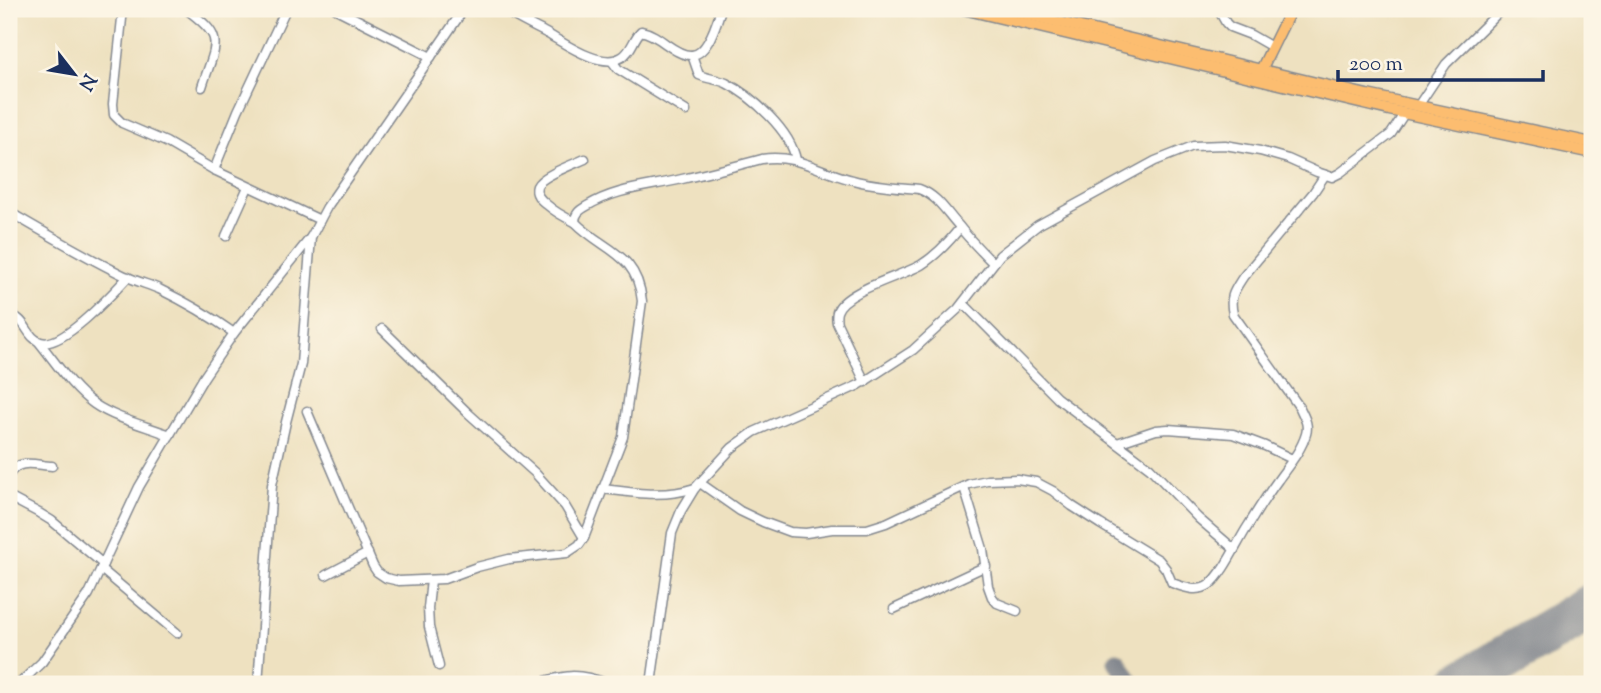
<svg xmlns="http://www.w3.org/2000/svg" width="1601" height="693" viewBox="0 0 1601 693" font-family="'Sorts Mill Goudy',serif">
  <style>
    .lines { fill: none; stroke-linecap: round; stroke-linejoin: round }
    .taxiway { stroke: #84888f; stroke-width: 19 }
    .runway { stroke: #84888f; stroke-width: 46 }
    .minor-casing { stroke: #84888f; stroke-width: 11 }
    .major-casing { stroke: #84888f; stroke-width: 13 }
    .minor { stroke: #fff; stroke-width: 8 }
    .major { stroke: #fcbd6f; stroke-width: 10 }
  </style>
  <rect width="100%" height="100%" fill="#fcf5e5"/>
  <filter id="ink" filterUnits="userSpaceOnUse"><feTurbulence type="fractalNoise" baseFrequency=".0143" numOctaves="2"/><feDisplacementMap in="SourceGraphic" scale="14" xChannelSelector="R" yChannelSelector="G"/><feConvolveMatrix kernelMatrix="1 2 1 2 8 2 1 2 1" color-interpolation-filters="sRGB"/></filter>
  <filter id="wash" filterUnits="userSpaceOnUse"><feTurbulence type="fractalNoise" baseFrequency=".00686" numOctaves="4" result="noise"/><feDisplacementMap in="SourceGraphic" scale="28" xChannelSelector="R" yChannelSelector="G"/><feGaussianBlur stdDeviation="1.57" result="paint"/><feColorMatrix in="noise" values="0 0 0 0 0 0 0 0 0 0 0 0 0 0 0 0 0 1.4 0 .05"/><feComposite in="paint" operator="in"/></filter>
  <g filter="url(#wash)">
    <rect width="100%" height="100%" fill="#eee1c0"/>
    <g class="lines">
      <path class="taxiway" d="M1117,661L1131,684"/>
      <path class="runway" d="M1462,684L1592,606"/>
    </g>
  </g>
  <g filter="url(#ink)">
    <g class="lines">
      <defs>
        <g id="minor">
          <path d="M123,9L113,104L114,115L122,123L166,142L214,170"/>
          <path d="M186,9C227,39 216,43 202,87"/>
          <path d="M286,9L238,111L214,170L320,220"/>
          <path d="M336,9L431,57"/>
          <path d="M502,9C516,18 531,25 546,33C564,43 601,70 622,57C632,51 633,39 641,31C651,33 658,38 666,44C673,49 683,56 692,55C708,54 717,22 721,9"/>
          <path d="M1218,9L1226,23L1230,27L1251,35L1272,47"/>
          <path d="M692,55L699,75C708,79 717,79 726,83C752,96 791,131 796,160"/>
          <path d="M612,61L618,69L686,111"/>
          <path d="M1418,106L1446,64L1502,9"/>
          <path d="M9,212C47,234 84,256 123,275C135,281 147,284 159,289C186,302 210,316 234,333"/>
          <path d="M575,222C564,217 555,212 546,204C541,200 534,194 537,186C541,176 574,164 585,159"/>
          <path d="M226,236L248,187"/>
          <path d="M963,303L1057,398L1150,468L1198,518L1234,549"/>
          <path d="M9,315C27,318 26,338 41,342C62,349 114,292 128,277"/>
          <path d="M382,329L468,413L535,473L565,506L584,538"/>
          <path d="M39,342C56,363 72,388 94,404C114,418 146,426 170,435"/>
          <path d="M865,382L837,323C836,318 836,316 837,312C843,291 902,276 921,265C937,255 948,243 960,228"/>
          <path d="M307,411L373,566L377,572L386,578L399,581L444,579L477,567L509,559L567,553L579,545L584,538L623,437L642,301C637,252 603,251 575,222C575,213 580,210 587,206C617,188 649,187 682,179C709,173 736,166 762,159C795,153 822,173 853,180C874,186 897,187 919,189C938,196 946,212 959,226C969,239 981,251 993,263"/>
          <path d="M1117,443L1156,430L1168,429L1233,434L1265,446L1292,459"/>
          <path d="M9,475C18,458 35,465 52,466"/>
          <path d="M700,483L740,511L763,522L790,532L806,533L832,529H867L886,523L969,484L987,480L1017,479L1036,482L1053,491L1072,506L1100,524L1159,560L1166,569L1172,583C1183,587 1197,593 1209,585C1223,575 1238,541 1248,526C1257,511 1267,495 1278,480C1288,466 1301,451 1306,434C1309,424 1304,417 1300,408L1233,314C1229,297 1234,291 1243,277L1313,193L1325,175"/>
          <path d="M964,487L983,549L988,586L992,597L997,603L1017,611"/>
          <path d="M603,489C635,493 664,498 695,488"/>
          <path d="M9,497L39,513L52,521L103,564"/>
          <path d="M101,569L177,633"/>
          <path d="M326,575L368,553"/>
          <path d="M431,580L428,608L429,627L439,666"/>
          <path d="M894,609L986,566"/>
          <path d="M19,684L42,662L89,594L139,487L204,377L234,333L311,237"/>
          <path d="M258,684L272,485L286,422L301,364L311,237L327,207L464,9"/>
          <path d="M534,684C568,675 575,672 609,684"/>
          <path d="M651,684L672,533L681,511L695,488L732,448L754,432L859,385L913,350L958,309L1000,255L1038,225L1155,161L1193,146L1225,145L1260,151L1288,159L1317,172L1332,177L1340,173L1391,134L1404,114"/>
        </g>
        <g id="major">
          <path d="M963,9L1389,110L1592,153"/>
          <path d="M1004,9L1367,95L1592,143"/>
          <path d="M1258,76L1291,9"/>
        </g>
      </defs>
      <use href="#minor" class="minor-casing"/>
      <use href="#major" class="major-casing"/>
      <use href="#minor" class="minor"/>
      <use href="#major" class="major"/>
    </g>
  </g>
  <rect width="1601" height="693" fill="none" stroke="#fcf5e5" stroke-width="35"/>
  <g transform="translate(74 74) rotate(121)" stroke="#fcf5e5" stroke-width="5" paint-order="stroke">
  <path d="M0-5L12 26L0 18L-12 26Z" fill="#1b2f5e"/>
  <text y="-10" font-size="19" font-weight="bold" text-anchor="middle" fill="#1b2f5e">N</text>
  </g>
  <path d="M1338 70v10h205v-10" fill="none" stroke="#1b2f5e" stroke-width="3.5"/>
  <text x="1349" y="70" font-size="21" fill="#1b2f5e" stroke="#fcf5e5" stroke-width="5" paint-order="stroke">200 m</text>
</svg>
